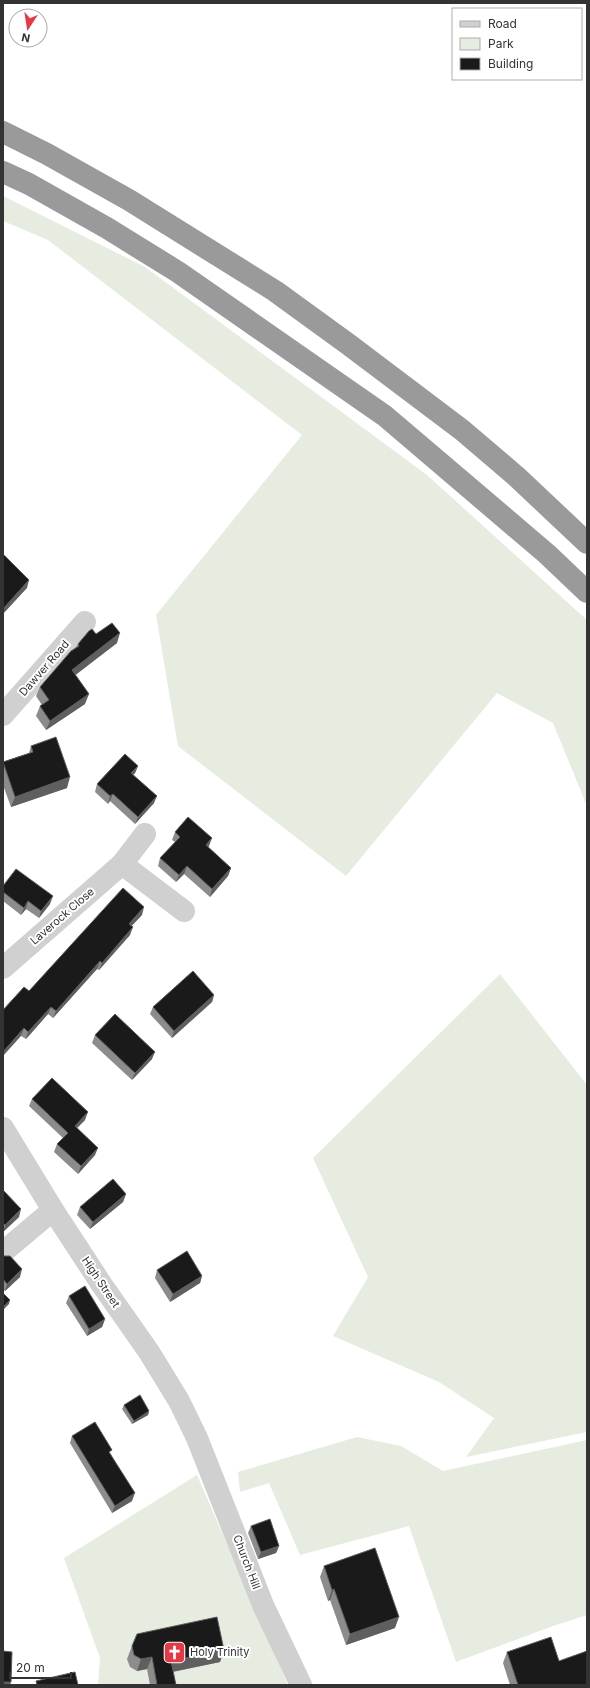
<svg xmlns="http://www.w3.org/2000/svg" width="590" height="1688" viewBox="0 0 590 1688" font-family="Inter,sans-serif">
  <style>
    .green { fill: #e6ecdf }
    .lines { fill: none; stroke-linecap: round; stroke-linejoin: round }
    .street { stroke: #d0d0d0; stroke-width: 22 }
    .highway { stroke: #9a9a9a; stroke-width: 22 }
    .wall { fill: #8c8c8c }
    .shaded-wall { fill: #5f5f5f }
    .building { fill: #1a1a1a; stroke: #5f5f5f }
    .labels { text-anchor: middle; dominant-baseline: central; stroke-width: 4; stroke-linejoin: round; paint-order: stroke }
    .street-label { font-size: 11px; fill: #333; stroke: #fff }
    .poi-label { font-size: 11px; fill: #333; stroke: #fff; text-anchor: start }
  </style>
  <rect width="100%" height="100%" fill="#fff"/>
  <g class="green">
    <path d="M3,196L145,267L427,475L587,620V806L553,723L497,693L346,876L178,746L156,615L302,435L48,240L3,221Z"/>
    <path d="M500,974L587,1085V1432L466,1457L494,1418L439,1382L333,1336L368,1277L313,1158Z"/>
    <path d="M357,1437L401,1446L443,1471L587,1440V1615L553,1626L456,1662L409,1526L300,1555L269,1483L240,1492L238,1472Z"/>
    <path d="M197,1475L288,1685H98L100,1658L64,1558Z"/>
  </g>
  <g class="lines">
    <g class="street">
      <path d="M3,715L85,622"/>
      <path d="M122,864L184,911"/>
      <path d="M3,968L122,864L145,834"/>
      <path d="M3,1128L53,1210L102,1285L149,1352L179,1401L197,1438L263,1605L301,1685"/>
      <path d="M3,1252L53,1210"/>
    </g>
    <g class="highway">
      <path d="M3,132L47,154L129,200L275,291L348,344L462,430L517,477L587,543"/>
      <path d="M3,172L29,184L107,228L178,272L385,416L547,554L587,592"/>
    </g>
  </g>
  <g class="wall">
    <path d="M96,634L117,643L75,675L85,704L46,730L36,716L40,706L42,705L36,696L40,687L76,647L78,644Z"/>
    <path d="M31,746L67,788L11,807L3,785V762L29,753Z"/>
    <path d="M138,766L135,773L133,775L154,803L135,824L110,801L108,804L95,792L97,784Z"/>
    <path d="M175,832L209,846L208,847L231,868L228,876L210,897L184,874L176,882L158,866L160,858L175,842L172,840Z"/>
    <path d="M3,886L50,904L39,918L26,909L21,915L3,901Z"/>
    <path d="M142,915L131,926L130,935L99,970L97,969L53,1018L48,1014L26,1039L21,1036L29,991Z"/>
    <path d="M214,995L212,1002L172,1038L150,1014L153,1007Z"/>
    <path d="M95,1035L152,1059L132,1080L92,1043Z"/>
    <path d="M32,1099L85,1120L77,1128L95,1155L78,1174L54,1152L57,1144L63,1138L29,1106Z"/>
    <path d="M3,1190L19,1217L3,1232Z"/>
    <path d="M126,1194L123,1202L90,1229L77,1215L80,1207Z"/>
    <path d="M3,1256L20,1277L5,1291L3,1290Z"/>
    <path d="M157,1270L202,1276L200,1283L170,1302L155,1278Z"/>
    <path d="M69,1296L105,1319L102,1327L87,1336L66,1303Z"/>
    <path d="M124,1405L149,1411L148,1415L132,1424L122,1409Z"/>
    <path d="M72,1436L111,1454L132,1501L112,1513L70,1443Z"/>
    <path d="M251,1526L279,1546L276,1553L258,1559L248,1533Z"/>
    <path d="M324,1566L395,1628L346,1645L330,1600L328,1601L320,1577Z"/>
    <path d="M132,1646L224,1650L220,1662L173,1672L176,1685H150L147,1669L137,1671L130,1667L127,1659Z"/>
    <path d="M507,1652L559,1661L587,1685H510L503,1663Z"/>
  </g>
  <g class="shaded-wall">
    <path d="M29,580L27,588L3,614V609Z"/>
    <path d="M120,633L117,643L69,680L72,670Z"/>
    <path d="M89,694L85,704L46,730L50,721Z"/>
    <path d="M138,766L135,773L128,780L131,773Z"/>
    <path d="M70,777L67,788L11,807L15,797Z"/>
    <path d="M113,794L110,801L108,804L110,796Z"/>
    <path d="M157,796L154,803L135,824L138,817Z"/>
    <path d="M212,838L209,846L203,853L206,845Z"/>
    <path d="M187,866L184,874L176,882L179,875Z"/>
    <path d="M231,868L228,876L210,897L212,889Z"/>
    <path d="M53,896L50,904L39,918L41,911Z"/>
    <path d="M28,901L26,909L21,915L24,908Z"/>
    <path d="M144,907L142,915L126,932L129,924Z"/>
    <path d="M133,927L130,935L99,970L102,963Z"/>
    <path d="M100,961L97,969L53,1018L56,1011Z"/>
    <path d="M214,995L212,1002L172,1038L174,1031Z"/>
    <path d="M51,1007L48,1014L26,1039L28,1032Z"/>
    <path d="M24,1028L21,1036L3,1056V1052Z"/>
    <path d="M155,1052L152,1059L132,1080L135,1073Z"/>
    <path d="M88,1112L85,1120L72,1133L75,1126Z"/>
    <path d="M98,1148L95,1155L78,1174L81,1166Z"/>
    <path d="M126,1194L123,1202L90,1229L93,1222Z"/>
    <path d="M21,1209L19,1217L3,1232L5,1225Z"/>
    <path d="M22,1269L20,1277L5,1291L7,1284Z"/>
    <path d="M202,1276L200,1283L170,1302L173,1294Z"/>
    <path d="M10,1300L9,1304L3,1310V1307Z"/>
    <path d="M105,1319L102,1327L87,1336L89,1329Z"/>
    <path d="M149,1411L148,1415L132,1424L134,1421Z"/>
    <path d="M135,1493L132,1501L112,1513L115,1506Z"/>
    <path d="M279,1546L276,1553L258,1559L261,1552Z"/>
    <path d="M334,1589L330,1600L328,1601L332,1590Z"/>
    <path d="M399,1617L395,1628L346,1645L350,1634Z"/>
    <path d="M224,1650L220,1662L166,1673L171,1661Z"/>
    <path d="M152,1657L147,1669L137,1671L141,1659Z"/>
    <path d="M3,1682H11L10,1685H3Z"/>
  </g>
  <g class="building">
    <path d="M3,554L29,580L3,609Z"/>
    <path d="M112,623L120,633L72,670L89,694L50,721L40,706L49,700L40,687L71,651L79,646L78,644L89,631L92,629L96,634Z"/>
    <path d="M56,737L70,777L15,797L3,762L33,752L31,746Z"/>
    <path d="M125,754L138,766L131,773L157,796L138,817L113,794L110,796L97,784Z"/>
    <path d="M188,817L212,838L206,845L231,868L212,889L187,866L179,875L160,858L180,837L175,832Z"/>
    <path d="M16,869L53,896L41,911L28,901L24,908L3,892V886Z"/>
    <path d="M123,888L144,907L129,924L133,927L102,963L100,961L56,1011L51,1007L28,1032L24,1028L3,1052V1010L24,987L29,991Z"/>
    <path d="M193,971L214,995L174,1031L153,1007Z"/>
    <path d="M115,1014L155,1052L135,1073L95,1035Z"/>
    <path d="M52,1078L88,1112L75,1126L98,1148L81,1166L57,1144L68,1133L32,1099Z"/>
    <path d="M113,1179L126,1194L93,1222L80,1207Z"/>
    <path d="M3,1190L21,1209L5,1225L3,1223Z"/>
    <path d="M187,1251L202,1276L173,1294L157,1270Z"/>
    <path d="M3,1256H10L22,1269L7,1284L3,1279Z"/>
    <path d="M85,1286L105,1319L89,1329L69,1296Z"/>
    <path d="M3,1293L10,1300L3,1307Z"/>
    <path d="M140,1395L149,1411L134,1421L124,1405Z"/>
    <path d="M95,1422L112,1450L109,1452L135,1493L115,1506L72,1436Z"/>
    <path d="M270,1519L279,1546L261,1552L251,1526Z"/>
    <path d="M375,1548L399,1617L350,1634L334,1589L332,1590L324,1566Z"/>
    <path d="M217,1617L224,1650L171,1661L176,1685H157L152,1657L141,1659L134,1655L132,1646L137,1634Z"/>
    <path d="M551,1637L559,1661L587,1651V1685H518L507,1652Z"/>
    <path d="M3,1651L12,1652L11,1682H3Z"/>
    <path d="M75,1672L78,1685H37L36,1681Z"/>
  </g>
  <defs>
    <symbol id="church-square" viewBox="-11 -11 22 22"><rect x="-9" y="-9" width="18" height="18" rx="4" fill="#e63946" stroke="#fff"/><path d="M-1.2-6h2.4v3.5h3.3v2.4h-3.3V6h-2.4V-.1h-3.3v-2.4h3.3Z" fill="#fff"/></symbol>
  </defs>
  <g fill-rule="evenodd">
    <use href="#church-square" x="162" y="1640" width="25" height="25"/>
  </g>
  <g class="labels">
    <g class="street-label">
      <text transform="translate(44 668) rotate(-49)">Dawver Road</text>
      <text transform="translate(62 916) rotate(-41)">Laverock Close</text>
      <text transform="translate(101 1282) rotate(56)">High Street</text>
      <text transform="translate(247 1562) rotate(69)">Church Hill</text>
    </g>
    <g class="poi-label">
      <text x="190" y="1652">Holy Trinity</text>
    </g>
  </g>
  <rect width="590" height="1688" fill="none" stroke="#333333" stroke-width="8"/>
  <rect x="452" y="8" width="130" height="72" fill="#ffffff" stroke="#adadad"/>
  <rect x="460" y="21" width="20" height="6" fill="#d0d0d0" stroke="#adadad"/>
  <text x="488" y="28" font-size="12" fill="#333333">Road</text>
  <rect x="460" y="38" width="20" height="12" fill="#e6ecdf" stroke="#adadad"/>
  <text x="488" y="48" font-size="12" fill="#333333">Park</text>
  <rect x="460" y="58" width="20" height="12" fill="#1a1a1a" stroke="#adadad"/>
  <text x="488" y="68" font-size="12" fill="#333333">Building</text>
  <g transform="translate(28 28) rotate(192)"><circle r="19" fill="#ffffff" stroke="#adadad"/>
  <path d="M0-3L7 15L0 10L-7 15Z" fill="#e63946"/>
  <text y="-6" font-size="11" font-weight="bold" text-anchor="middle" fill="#333333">N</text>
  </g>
  <path d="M10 1672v6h61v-6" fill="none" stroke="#333333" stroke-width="2"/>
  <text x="16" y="1672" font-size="12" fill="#333333" stroke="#ffffff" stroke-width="3" paint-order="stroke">20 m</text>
</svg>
